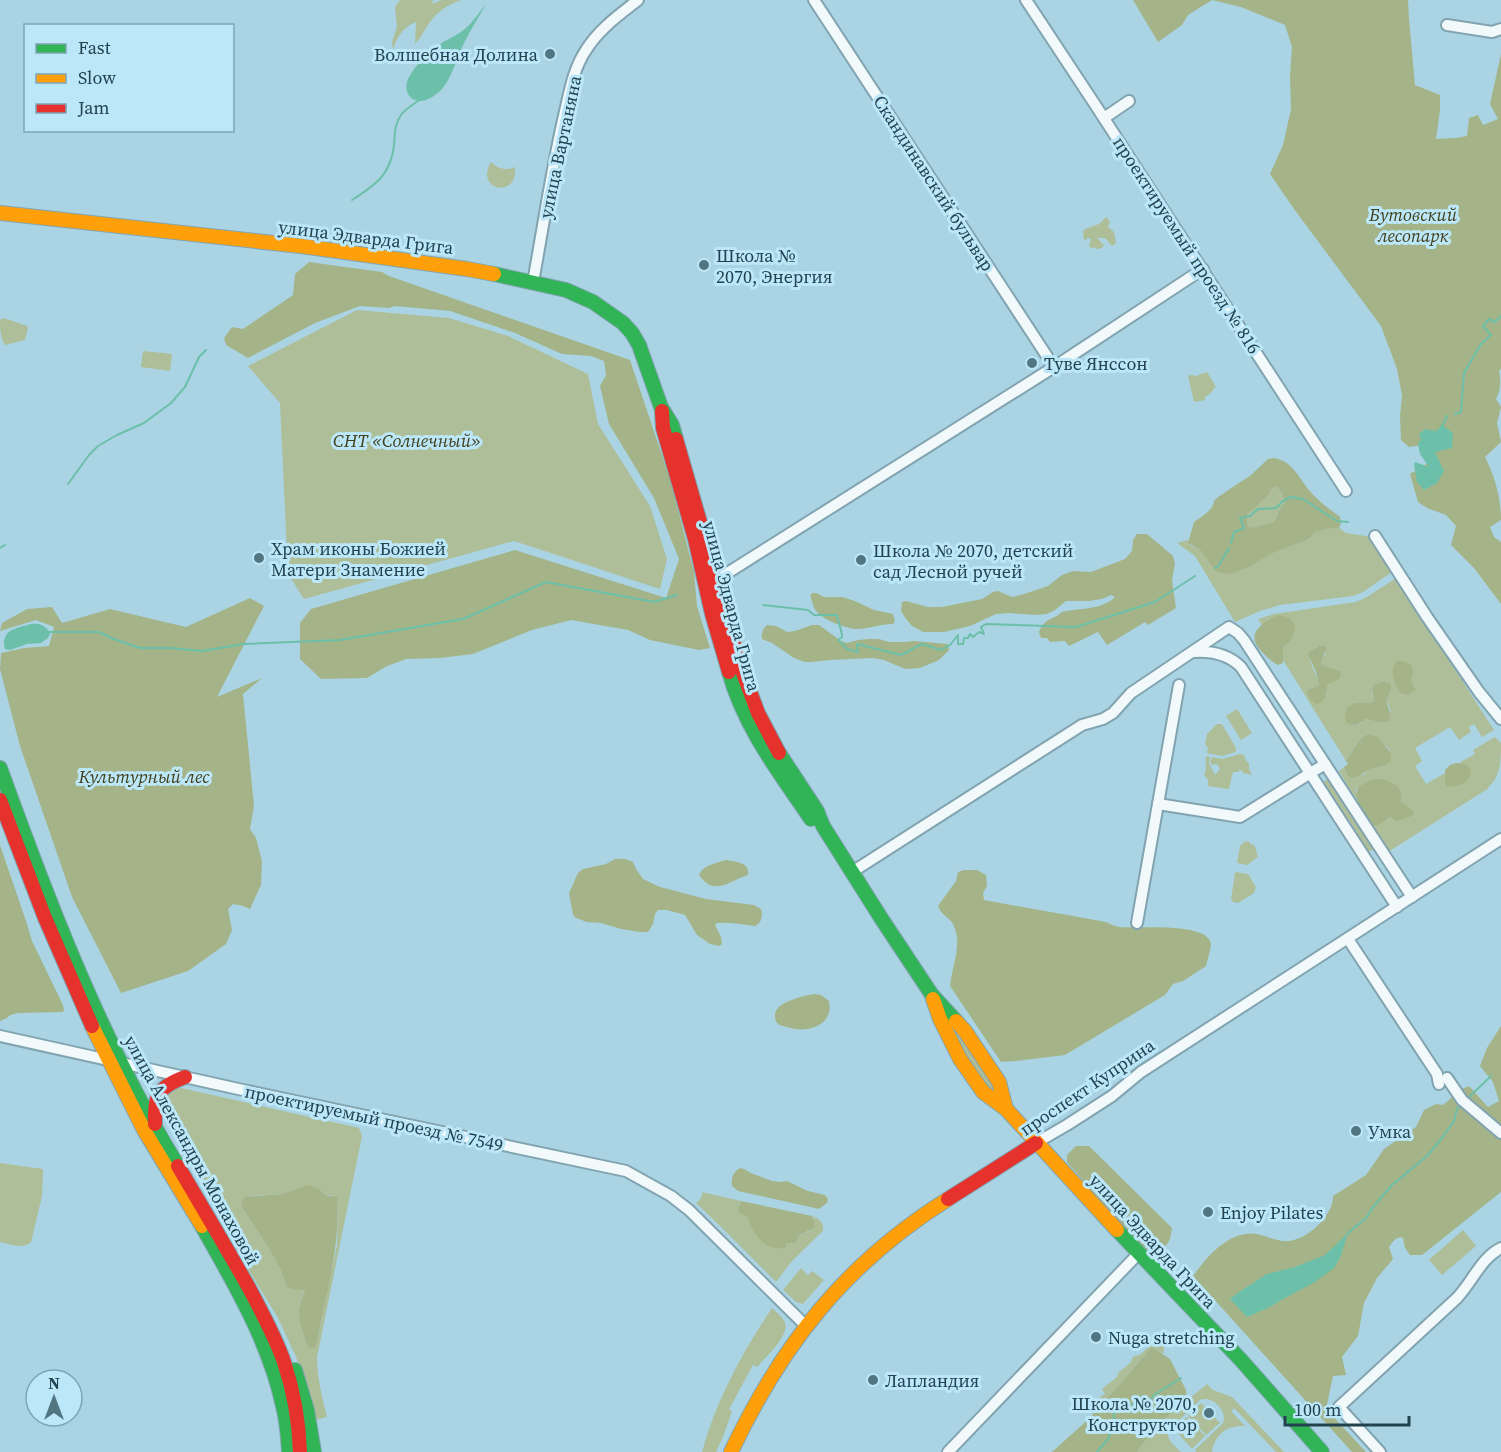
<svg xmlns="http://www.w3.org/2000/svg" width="1501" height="1452" viewBox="0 0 1501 1452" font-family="'Source Serif 4',serif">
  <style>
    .green { fill: #aebe98; fill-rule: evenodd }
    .forest { fill: #a4b488; fill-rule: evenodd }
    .water { fill: #6cc0a9 }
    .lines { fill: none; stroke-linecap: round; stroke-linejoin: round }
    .stream { stroke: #6cc0a9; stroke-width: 2 }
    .street-casing { stroke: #81a4b0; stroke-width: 14 }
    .fast-casing { stroke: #81a4b0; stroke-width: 16 }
    .slow-casing { stroke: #81a4b0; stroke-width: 16 }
    .jam-casing { stroke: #81a4b0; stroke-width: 16 }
    .street { stroke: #f2f9fb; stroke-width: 10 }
    .fast { stroke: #30b455; stroke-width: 14 }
    .slow { stroke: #ff9f0a; stroke-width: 14 }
    .jam { stroke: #e5322d; stroke-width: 14 }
    .poi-dot { fill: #527582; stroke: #bbe7f9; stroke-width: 2 }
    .labels { text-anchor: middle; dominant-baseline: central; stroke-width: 6; stroke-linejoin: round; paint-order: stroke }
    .poi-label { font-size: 18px; fill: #22424e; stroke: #bbe7f9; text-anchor: start }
    .street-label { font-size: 18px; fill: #22424e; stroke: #bbe7f9 }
    .park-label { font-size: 18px; font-style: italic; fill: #423f18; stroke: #bbe7f9 }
  </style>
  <rect width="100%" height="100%" fill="#aad4e4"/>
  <g class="green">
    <path d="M400,0H433L432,4L441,0H461C446,5 434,14 426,28C422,34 421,38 415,43L416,22C403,27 397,37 393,50L392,42L397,27L395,7Z"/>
    <path d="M491,162C498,169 506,171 515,167C519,199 474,191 491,162Z"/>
    <path d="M1106,217L1110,222L1108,227L1114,232L1116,243L1112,246L1105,238H1097L1104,245L1102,248L1098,249L1089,247L1091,239L1088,238L1084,241L1083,231L1085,229L1099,224Z"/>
    <path d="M357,310L449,318L508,336L588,374L598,424L650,506L667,559L660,589L514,541L304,599L288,574L280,403L248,366Z"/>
    <path d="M4,318L27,326L28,328L25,340L5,345C0,338 0,328 0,320Z"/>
    <path d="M143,351L172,354L170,371L141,367Z"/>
    <path d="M1207,372L1216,387H1215L1210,394L1205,397V400L1194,402L1188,376L1191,375L1196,376Z"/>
    <path d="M1277,487L1282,493L1285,504C1278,509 1278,516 1274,522L1250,528L1247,525V515L1269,493L1272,488Z"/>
    <path d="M1339,528L1346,533L1372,537L1376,547L1392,572L1363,592L1353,596L1280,605L1260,611L1235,622L1195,556L1177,543L1188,540L1190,545L1200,550L1215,571L1251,566L1271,554L1309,539L1315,532L1326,529Z"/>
    <path d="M1396,578L1494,730L1482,737L1474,724L1469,727L1471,732L1459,740L1450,727L1415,748L1422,761L1415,766L1426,784L1445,773L1444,775L1462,763H1459L1475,754L1473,750L1495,737L1501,743C1501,759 1501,777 1488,787L1489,788L1388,852L1372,826C1385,823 1396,813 1407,807L1401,802V792L1394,784L1378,779L1356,789V800L1339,771L1344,767L1346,773L1363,775L1368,770L1379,767L1390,750L1380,742L1378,738C1358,729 1356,748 1346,761L1283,660V648L1291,639L1270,619L1262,625L1258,619L1274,614L1356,602L1367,597ZM1318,646H1323L1326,653L1322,658V665L1339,671L1340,678L1328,684L1325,698L1315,703L1307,694V690L1319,685C1317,673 1308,663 1310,651ZM1381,682H1388L1390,693L1386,700L1391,711L1379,722L1365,719L1360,724L1352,725L1355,703H1370L1374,701L1372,692L1375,684Z"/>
    <path d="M1237,709L1252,733L1241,740L1226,716Z"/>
    <path d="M1217,724H1222L1236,748V752L1222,756L1207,753L1208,748L1205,744L1207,734Z"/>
    <path d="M1240,754L1244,755L1246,761L1249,763V769L1252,775L1243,773L1242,771L1240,770L1238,772H1233L1229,789L1208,786V780L1204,775C1207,770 1205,762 1206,756L1210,757L1209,763L1215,775L1220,769L1217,764L1212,765L1210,762L1212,757L1222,759Z"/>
    <path d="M1331,777L1376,847L1366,854L1354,835L1357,832L1348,819L1345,820L1336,806L1337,804L1324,785H1322L1320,784Z"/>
    <path d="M1246,841L1249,842L1252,845L1254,844L1258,857L1247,865L1237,863L1240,846Z"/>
    <path d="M1235,872L1248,874L1256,887L1254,893L1238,903L1233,902L1231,900Z"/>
    <path d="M953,1027L955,1028L996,1089L994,1093L990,1091L967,1060L952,1029Z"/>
    <path d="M181,1088L359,1128L362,1136L317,1357C317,1377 322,1397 327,1417L315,1420L308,1389L296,1357L278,1318L248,1269L160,1109L162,1096L173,1089ZM319,1189L325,1195H331L338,1207L337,1245L316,1347L307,1346C300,1323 294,1313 305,1289H290L286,1285L280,1268L269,1249L242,1207L251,1196L283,1194Z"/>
    <path d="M0,1163L43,1169L42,1196L31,1242C22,1250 11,1244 0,1242Z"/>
    <path d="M702,1192L741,1201L739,1204L748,1217L750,1223L786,1243H795L800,1235L810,1231L814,1218L812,1216C819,1218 824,1223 823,1231L792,1261L776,1282L720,1226L696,1203C700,1200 703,1197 702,1192Z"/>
    <path d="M1463,1230L1476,1246L1442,1275L1429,1260Z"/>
    <path d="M801,1268L808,1275L812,1271L824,1280L803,1304L796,1302L783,1290Z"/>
    <path d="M772,1308C776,1312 783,1317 785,1323C790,1335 765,1358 757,1367L753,1365L729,1409L732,1411L723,1437L716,1452H702C716,1400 742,1353 772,1308Z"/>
    <path d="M1158,1333L1166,1340L1163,1354L1152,1347L1093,1415L1086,1406L1105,1394L1102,1389L1117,1377L1119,1372L1131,1362L1133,1357L1141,1354L1152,1344Z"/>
    <path d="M1207,1384L1213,1390L1232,1397L1284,1452H1276L1234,1408L1231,1411L1245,1426C1227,1425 1215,1434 1212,1452H1196L1195,1450L1223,1423C1228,1411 1212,1395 1200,1400L1168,1431C1166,1440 1175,1446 1181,1452H1137L1156,1426Z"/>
    <path d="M1201,1403L1220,1423L1206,1435L1188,1416Z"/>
    <path d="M1187,1417L1205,1436L1192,1449L1174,1429Z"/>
  </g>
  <g class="forest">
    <path d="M1133,0H1408L1409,19L1415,85L1440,95V110L1436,139L1456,138L1467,136L1469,118L1478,115L1483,125L1498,119L1490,104L1501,54V369L1499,371C1501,381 1501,390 1496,399L1501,407L1497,423L1501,442L1485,457C1495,476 1501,499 1501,520L1490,527L1494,537L1501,542V604L1474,568L1451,545L1456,526L1446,515L1427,508L1418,502L1410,474L1428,463L1429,444L1409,447L1401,440L1400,416L1402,395L1397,369L1381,326L1294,209L1270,174L1283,145L1291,109L1290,76L1292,47L1285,25L1241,7L1212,0L1188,15L1182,25L1158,42Z"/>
    <path d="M309,262L382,272L389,276L630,360L671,482L694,572L697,606L710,648L699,650L650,640L628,630L571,620L532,630L473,654L440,658L406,659L387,666L367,678L321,679L300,659V623L311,609L515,550L666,598L679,559L654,498L609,424L600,386L606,375L604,361L591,356L562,354L515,333L450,311L395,306L389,308L360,306L315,323L248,358L226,345L224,338L232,327L243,329L293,295L295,274Z"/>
    <path d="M1274,458C1292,461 1298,476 1308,489C1317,500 1329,509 1340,517L1341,524L1339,528L1326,529L1315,532L1309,539L1271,554L1251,566L1232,574L1221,573L1215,571L1200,550L1188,543L1194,522C1202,516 1213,511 1214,501L1218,497L1251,475L1268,459ZM1277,487L1282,493L1285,503C1277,510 1279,515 1274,522L1250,528L1247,525V515L1270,493L1272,488Z"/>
    <path d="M1137,534H1147L1173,556L1175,564L1172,580L1173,588L1176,608L1148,625L1145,622L1107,645L1098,632L1069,646L1065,641L1050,642L1047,638H1041L1039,632C1045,617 1052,621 1062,612C1078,608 1103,610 1115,597L1111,595L1102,599L1089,601H1066L1055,610L1047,614L1035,615L1009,613L996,614L970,626L944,632H923L912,626L906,619L901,611L902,602L906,601L928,607H942L982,599L993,592L998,591L1012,597L1021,595L1048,586L1062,575L1073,571L1091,572L1125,559L1132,551L1133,540Z"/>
    <path d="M813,593H816L824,597H842L855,601L874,610L893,614L895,621L893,624C881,624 871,628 860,629C849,630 825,621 817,612C813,608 812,600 810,595Z"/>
    <path d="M250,598L264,606L217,697L262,678L243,694L254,806L250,829L256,838L262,861L261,885L250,909L243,906L233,904L228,909L232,930L226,944L188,971L121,993L72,897L20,746L0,669L1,653L24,648L49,646L54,627L36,620L0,631L2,623L27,609L52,607L62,623L110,609L186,627Z"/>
    <path d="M1278,615C1290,616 1299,624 1293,636C1291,641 1286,644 1283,648V663L1278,665C1272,662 1268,658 1263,653C1244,635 1260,623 1278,615Z"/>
    <path d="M767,625L776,626L787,632L795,631L812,625H819L841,641L847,643L858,640L869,639H879L889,642H906L913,641L948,644L949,650L939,660L920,668L905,669L884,660L873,658L830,660L811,662H805L794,658L772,643L762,639C761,633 763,629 767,625Z"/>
    <path d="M1319,646H1326C1327,653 1320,657 1322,665L1340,671C1343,680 1335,681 1328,684L1325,698L1318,704C1312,703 1307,697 1307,690L1319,685L1316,672L1308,654L1310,651Z"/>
    <path d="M1397,661C1411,661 1416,667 1411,680L1415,690L1408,695L1400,693C1395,684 1388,669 1397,661Z"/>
    <path d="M1381,682H1388L1391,684L1390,693L1386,700C1388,709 1393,713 1388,722H1379L1365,719C1359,725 1354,727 1346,722L1345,714L1347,708L1355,703H1370L1374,701L1372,688L1375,684Z"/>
    <path d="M1370,734L1379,738C1383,748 1394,749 1390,762C1384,766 1378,767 1371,769C1361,773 1350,787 1344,767L1348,764L1346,761C1354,751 1357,737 1370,734Z"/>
    <path d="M1456,763C1482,763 1470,790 1447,786L1445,784V770L1450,765Z"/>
    <path d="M1373,779C1382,778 1397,782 1401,792C1402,795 1401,799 1401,802L1413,811V814L1412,816L1396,821L1391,817C1384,820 1381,826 1372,826C1361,807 1342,790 1373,779Z"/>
    <path d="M0,845L26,921L32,941L62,1003L64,1009L63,1012L18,1013L10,1015L7,1018L0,1021Z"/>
    <path d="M615,859H625L633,862L636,869L643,879L660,887L706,899L754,905L761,909C763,915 762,923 755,926L732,923H717L715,925L721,937L722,944L719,946L710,944L697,935L685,915L667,910H658L655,914L653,924L648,932H640L621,929L601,923L587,922L576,918L573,915L569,893L578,873L583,869L606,864Z"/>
    <path d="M726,860C736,862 750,862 748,875C729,881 714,897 699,875C703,865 716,863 726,860Z"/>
    <path d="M964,870H977L986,875L987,886L983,893L984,900L1106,922C1110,924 1114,926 1119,927C1135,929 1208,921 1211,944C1211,948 1207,961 1206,966L1183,981L1173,984L1165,995L1065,1055L1016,1061L1001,1062L950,986C952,966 963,943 953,924C948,916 942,916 938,906L956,881L958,872Z"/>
    <path d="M814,994L821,995L829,1001C834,1026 807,1034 787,1027C784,1026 781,1026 778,1024C775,1021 775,1018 775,1015C775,1002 803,996 814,994Z"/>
    <path d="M1501,1026V1192L1422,1255H1410L1405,1248L1403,1238C1396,1236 1393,1242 1389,1247L1393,1259L1377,1278L1364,1303L1358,1336L1342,1357L1346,1375L1333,1376L1326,1409L1366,1452H1352L1193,1276C1205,1260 1217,1244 1237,1236C1257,1229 1265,1238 1282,1241C1302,1243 1322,1225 1330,1209C1332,1205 1333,1200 1333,1196L1366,1175L1384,1149L1416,1127L1424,1110L1436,1104L1443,1105L1460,1090L1469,1086L1488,1107L1499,1101L1493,1082L1480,1066L1487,1048Z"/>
    <path d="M1076,1146H1089L1172,1228C1170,1245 1166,1249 1149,1252L1135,1241L1067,1162V1155Z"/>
    <path d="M740,1168L744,1169L751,1173L772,1181L781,1182L787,1181L808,1191L825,1195L828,1199L827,1203L819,1209L738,1191L732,1186C731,1178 733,1172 740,1168Z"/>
    <path d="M309,1185L319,1189L325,1195L337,1197C341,1247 325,1298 316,1347L310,1348L307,1346C300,1322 294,1314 305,1290L290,1289L286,1285L280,1268L269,1249L242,1207V1201L244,1197L283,1194Z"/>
    <path d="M741,1201L812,1216L815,1223L814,1228L800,1235L795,1243H786L785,1248C765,1251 753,1235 748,1217L740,1213L738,1209Z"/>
    <path d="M1152,1347L1170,1359L1186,1390L1187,1400L1156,1426L1137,1452H1052L1092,1416Z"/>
  </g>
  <g class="water">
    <path d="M487,3C479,16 471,29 464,43C458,56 451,79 442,89C436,95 427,102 418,101C407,99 404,88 408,79C415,65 429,51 443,42C451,38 459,34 466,28C474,21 480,11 487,3Z"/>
    <path d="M1442,425L1453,433L1452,448L1435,452L1444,471L1437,483L1424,490L1417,482L1414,465L1415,462L1429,467L1420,454L1418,443L1421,440L1419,434L1425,429L1436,431Z"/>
    <path d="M31,624C40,623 47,626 50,634L48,638L41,643L27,644L10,650L5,649C0,629 18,628 31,624Z"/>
    <path d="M1348,1233L1340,1258L1334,1268L1315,1282L1285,1298L1270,1307L1247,1317L1230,1299L1236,1294L1267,1274L1295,1267L1325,1255Z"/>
  </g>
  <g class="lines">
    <g class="stream">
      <path d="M352,200C375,185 390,176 394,146C395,135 394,125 401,115C405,109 413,105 419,100"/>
      <path d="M1455,414L1461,412L1464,373L1481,344L1491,335L1483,326L1489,319L1495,322L1501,316"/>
      <path d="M1442,426L1447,416"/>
      <path d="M68,484L89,455L98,446L117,435L144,423L171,403L185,387L199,357L206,350"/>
      <path d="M1231,543L1234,532L1244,528L1240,518L1250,516L1258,509L1276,508L1283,501L1291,497L1303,499L1337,521L1348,522"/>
      <path d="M0,548L5,545"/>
      <path d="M1215,568L1219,565L1229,548"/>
      <path d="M763,605L808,610L814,615H837C838,624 842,629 842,637L838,640L847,649L858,652L857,644L901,655L922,644L941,650L950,645L958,635V644H963L964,638H968L970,634L973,637L979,632L984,634L981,627L986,624L1076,627L1155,602L1195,576"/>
      <path d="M46,632H99L111,638L140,648H171L202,651L244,644L340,640L463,619L546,582L654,602L677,595"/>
      <path d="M1467,1099L1491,1076"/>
      <path d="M1347,1234L1367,1217L1373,1207L1392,1185L1427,1156L1442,1138L1454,1121L1457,1109L1461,1105"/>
      <path d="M1097,1452L1108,1439L1113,1427L1115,1407L1122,1403L1145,1406L1147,1405L1154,1395L1181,1378"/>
    </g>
    <defs>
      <g id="street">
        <path d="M814,0L1054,367"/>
        <path d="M1026,0L1094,103L1346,491"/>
        <path d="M1447,25L1492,32L1501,29"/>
        <path d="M1104,118L1129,101"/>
        <path d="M533,282C543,228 551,173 563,120C569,96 572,71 586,50C599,29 619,15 638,0"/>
        <path d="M1375,536L1427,617L1479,692L1501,719"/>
        <path d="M710,584L1054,367L1203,269"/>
        <path d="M1194,652C1211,651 1229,655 1241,667L1397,907"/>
        <path d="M1158,804L1240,817L1325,764"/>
        <path d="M852,872L1082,725L1103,719L1113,713L1131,693L1229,627L1238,633L1244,640L1412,897"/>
        <path d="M1137,923L1179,685"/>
        <path d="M1348,939L1437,1074L1439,1084"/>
        <path d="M0,1036L243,1090L626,1171L671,1196L689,1210L806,1326"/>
        <path d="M1447,1078L1462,1100L1501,1133"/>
        <path d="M1036,1143L1067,1125L1112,1096L1141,1072L1501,839"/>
        <path d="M948,1452L1139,1253"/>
        <path d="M1380,1452L1339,1407L1457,1298C1472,1282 1482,1257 1501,1248"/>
      </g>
      <g id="fast">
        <path d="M494,274L566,290L593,302L623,323L632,333L639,345L661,407L672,425L676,439"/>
        <path d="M729,672C744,727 779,772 811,819"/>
        <path d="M779,753L817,811L823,826L881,918L932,995L956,1021"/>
        <path d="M0,768C37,870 76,974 125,1071C141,1103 159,1135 178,1166"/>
        <path d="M202,1226C234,1283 269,1341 283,1406C287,1421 288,1437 289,1452"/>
        <path d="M1117,1230L1241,1360L1322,1452"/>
        <path d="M295,1370L307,1410L314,1452"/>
      </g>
      <g id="slow">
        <path d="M0,213L301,246L467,269L494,274"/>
        <path d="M933,999L940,1019L960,1059L983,1092L1006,1109L1117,1230"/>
        <path d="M956,1021L965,1031L999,1082L1006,1109"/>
        <path d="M92,1026L144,1130L202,1226"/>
        <path d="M731,1452C782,1344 846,1263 948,1199"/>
      </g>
      <g id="jam">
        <path d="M662,411L663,428L695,539L712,614L729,672"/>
        <path d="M676,439L704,536L719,599L743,673L758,713L779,753"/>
        <path d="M0,800L45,918L92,1026"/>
        <path d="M155,1124C154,1095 158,1087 185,1077"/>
        <path d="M178,1166C202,1207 226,1247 249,1288C262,1313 275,1336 284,1362C294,1392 299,1421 300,1452"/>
        <path d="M948,1199L1036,1143"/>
      </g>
    </defs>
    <use href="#street" class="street-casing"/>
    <use href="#fast" class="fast-casing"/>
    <use href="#slow" class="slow-casing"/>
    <use href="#jam" class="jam-casing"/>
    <use href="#street" class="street"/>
    <use href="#fast" class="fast"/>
    <use href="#slow" class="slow"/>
    <use href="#jam" class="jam"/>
  </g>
  <g class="poi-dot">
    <circle cx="550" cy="54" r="6"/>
    <circle cx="704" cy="265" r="6"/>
    <circle cx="1032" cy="363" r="6"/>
    <circle cx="259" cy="558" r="6"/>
    <circle cx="861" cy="560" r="6"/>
    <circle cx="1356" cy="1131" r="6"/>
    <circle cx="1208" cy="1212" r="6"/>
    <circle cx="1096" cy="1337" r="6"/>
    <circle cx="873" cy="1380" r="6"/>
    <circle cx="1209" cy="1413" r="6"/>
  </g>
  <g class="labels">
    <g class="poi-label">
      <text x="538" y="54" text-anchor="end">Волшебная Долина</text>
      <text x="716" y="255">Школа №<tspan x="716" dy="21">2070, Энергия</tspan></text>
      <text x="1044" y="363">Туве Янссон</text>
      <text x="271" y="548">Храм иконы Божией<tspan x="271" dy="21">Матери Знамение</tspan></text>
      <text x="873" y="550">Школа № 2070, детский<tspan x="873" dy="21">сад Лесной ручей</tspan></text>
      <text x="1368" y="1131">Умка</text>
      <text x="1220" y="1212">Enjoy Pilates</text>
      <text x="1108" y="1337">Nuga stretching</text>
      <text x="885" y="1380">Лапландия</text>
      <text x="1197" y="1403" text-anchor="end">Школа № 2070,<tspan x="1197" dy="21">Конструктор</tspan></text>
    </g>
    <g class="street-label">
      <text transform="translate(560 147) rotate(-78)">улица Вартаняна</text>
      <text transform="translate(934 183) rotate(57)">Скандинавский бульвар</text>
      <text transform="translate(366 237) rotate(7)">улица Эдварда Грига</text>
      <text transform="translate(1187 245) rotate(57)">проектируемый проезд № 816</text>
      <text transform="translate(732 606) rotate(75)">улица Эдварда Грига</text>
      <text transform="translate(1087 1087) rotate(-34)">проспект Куприна</text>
      <text transform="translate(374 1118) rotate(12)">проектируемый проезд № 7549</text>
      <text transform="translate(192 1150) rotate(61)">улица Александры Монаховой</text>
      <text transform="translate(1153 1241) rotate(47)">улица Эдварда Грига</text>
    </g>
    <g class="park-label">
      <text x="1413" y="214">Бутовский<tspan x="1413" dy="21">лесопарк</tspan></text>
      <text x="407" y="440">СНТ «Солнечный»</text>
      <text x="144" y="776">Культурный лес</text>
    </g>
  </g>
  <rect x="24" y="24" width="210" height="108" fill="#bbe7f9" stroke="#7ea5b5" stroke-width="1.5"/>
  <rect x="36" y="44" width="30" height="9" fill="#30b455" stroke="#7ea5b5" stroke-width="1.5"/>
  <text x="78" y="54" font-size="18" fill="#22424e">Fast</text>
  <rect x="36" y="74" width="30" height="9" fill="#ff9f0a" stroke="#7ea5b5" stroke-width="1.5"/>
  <text x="78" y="84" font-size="18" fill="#22424e">Slow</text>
  <rect x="36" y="104" width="30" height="9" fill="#e5322d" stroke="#7ea5b5" stroke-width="1.5"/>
  <text x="78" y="114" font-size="18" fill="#22424e">Jam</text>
  <g transform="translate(54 1398)"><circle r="28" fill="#bbe7f9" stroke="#7ea5b5" stroke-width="1.5"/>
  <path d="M0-4.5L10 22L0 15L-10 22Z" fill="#527582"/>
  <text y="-9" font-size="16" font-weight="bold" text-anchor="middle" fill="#22424e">N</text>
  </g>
  <path d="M1285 1416v9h124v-9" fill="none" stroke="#22424e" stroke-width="3"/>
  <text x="1294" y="1416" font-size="18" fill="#22424e" stroke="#bbe7f9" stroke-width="4.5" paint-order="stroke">100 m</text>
</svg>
